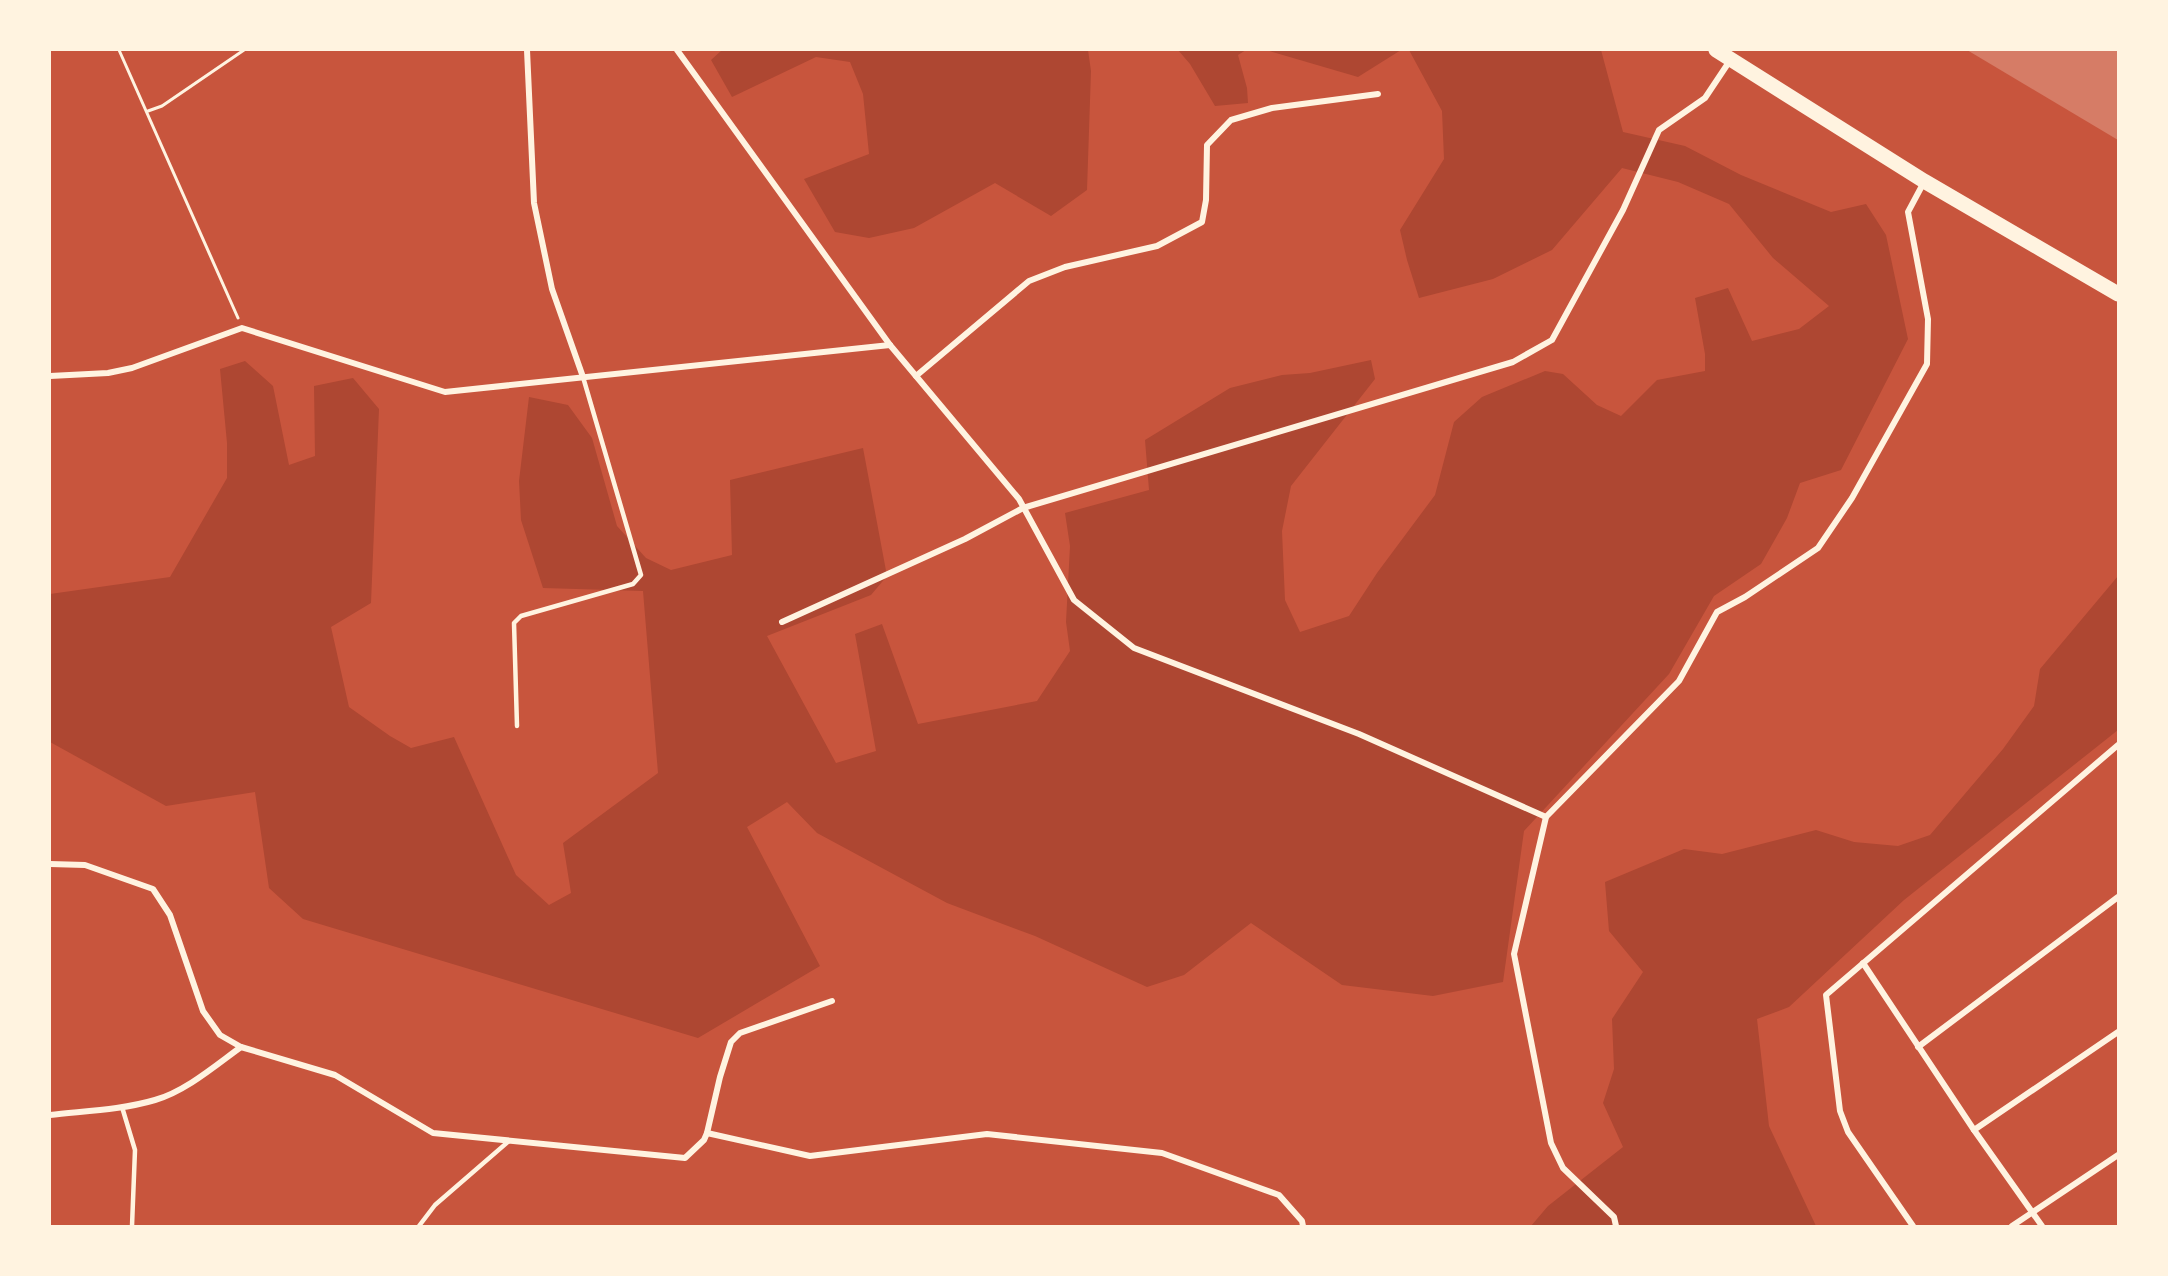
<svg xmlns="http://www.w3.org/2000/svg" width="2168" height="1276" viewBox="0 0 2168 1276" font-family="'Titillium Web',sans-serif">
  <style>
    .green { fill: #ae4732 }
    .building { fill: #d67c66 }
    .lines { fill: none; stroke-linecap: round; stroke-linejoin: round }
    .path { stroke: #fff3e0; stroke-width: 3 }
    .service { stroke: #fff3e0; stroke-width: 4.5 }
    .minor { stroke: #fff3e0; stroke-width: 6 }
    .primary { stroke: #fff3e0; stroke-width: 15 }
  </style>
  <rect width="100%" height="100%" fill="#c8553d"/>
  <g class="green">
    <path d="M722,50H1088L1091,71L1087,190L1051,216L995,183L914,228L869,238L835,232L804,179L869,154L863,94L850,62L816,57L732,97L711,60Z"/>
    <path d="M1178,50H1246L1238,55L1247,88L1248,103L1215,106L1190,64Z"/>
    <path d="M1266,50H1401L1358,77Z"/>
    <path d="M1409,50H1601L1623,132L1685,146L1741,175L1831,212L1866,204L1886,235L1908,339L1841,470L1800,483L1787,518L1761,564L1714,596L1669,674L1524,831L1503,982L1433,996L1342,985L1251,923L1184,975L1147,987L1035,936L947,903L817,833L787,802L747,827L820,966L698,1038L303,919L269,888L255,792L166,806L50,742V594L170,577L227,478V443L220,369L245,361L273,386L289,465L315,456L314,386L353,378L379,409L371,603L331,627L349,707L390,736L411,748L454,737L516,875L549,905L571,893L563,843L658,773L643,591L543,588L521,520L519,481L529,397L568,405L592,438L617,526L646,558L671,570L732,555L730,480L863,448L887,576L871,595L767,636L836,763L876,751L855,634L882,624L918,724L1037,701L1070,651L1066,622L1070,546L1065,513L1149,490L1145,440L1230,388L1282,375L1310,373L1371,360L1375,379L1291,486L1282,531L1285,600L1300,632L1349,616L1377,573L1435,495L1454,422L1482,397L1545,371L1563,374L1597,405L1621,416L1657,380L1705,371V354L1695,298L1728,288L1752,341L1799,329L1829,306L1773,258L1729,204L1678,182L1622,168L1552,250L1493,279L1419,298L1407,260L1400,230L1444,159L1442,111Z"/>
    <path d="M2118,576V730L1904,900L1789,1007L1757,1019L1769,1126L1816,1226H1531L1548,1206L1623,1147L1603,1103L1614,1069L1612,1019L1643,972L1609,931L1605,882L1684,849L1722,854L1816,830L1854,842L1898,846L1930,835L2003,749L2034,706L2040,669Z"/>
  </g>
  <path class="building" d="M1967,50H2118V140Z"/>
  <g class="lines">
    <g class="path">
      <path d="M119,50L238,318"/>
      <path d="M148,111L162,106L244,50"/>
    </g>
    <g class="service">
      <path d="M517,726L514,623L521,616L633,584L641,575L583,377"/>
      <path d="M122,1107L135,1150L132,1226"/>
      <path d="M419,1226L435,1205L509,1141"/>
    </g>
    <g class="minor">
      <path d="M527,50L534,203L552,289L583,377"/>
      <path d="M677,50L890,345L1019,499L1074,600L1134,648L1359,734L1546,817"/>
      <path d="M50,376L108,373L132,368L242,328L445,392L890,345"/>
      <path d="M916,376L1029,281L1065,267L1157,246L1202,222L1206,200L1207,145L1231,120L1272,108L1378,94"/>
      <path d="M782,622L965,539L1023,508L1513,362L1552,340L1623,210L1659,130L1705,98L1731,59"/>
      <path d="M50,864L85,865L153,889L170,915L203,1011L220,1035L241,1047"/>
      <path d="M1863,963L1974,1130L2042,1226"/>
      <path d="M1918,1047L2118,897"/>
      <path d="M50,1115C84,1111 121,1110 155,1100C186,1091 216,1065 241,1047L335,1075L433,1133L685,1158L704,1140L707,1133L720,1077L731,1042L740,1033L832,1001"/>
      <path d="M1974,1130L2118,1032"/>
      <path d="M707,1133L810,1156L987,1134L1162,1153L1279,1195L1302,1221L1303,1226"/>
      <path d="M1616,1226L1614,1217L1563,1168L1551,1143L1514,954L1546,817L1679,681L1717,612L1745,597L1818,548L1852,498L1927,364L1928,319L1908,212L1924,182"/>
      <path d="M1913,1226L1848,1132L1840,1111L1826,995L2118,745"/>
      <path d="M2012,1226L2118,1155"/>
    </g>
    <path class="primary" d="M1716,50L1924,181L2118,294"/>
  </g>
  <rect width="2168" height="1276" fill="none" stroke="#fff3e0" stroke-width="102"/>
</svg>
